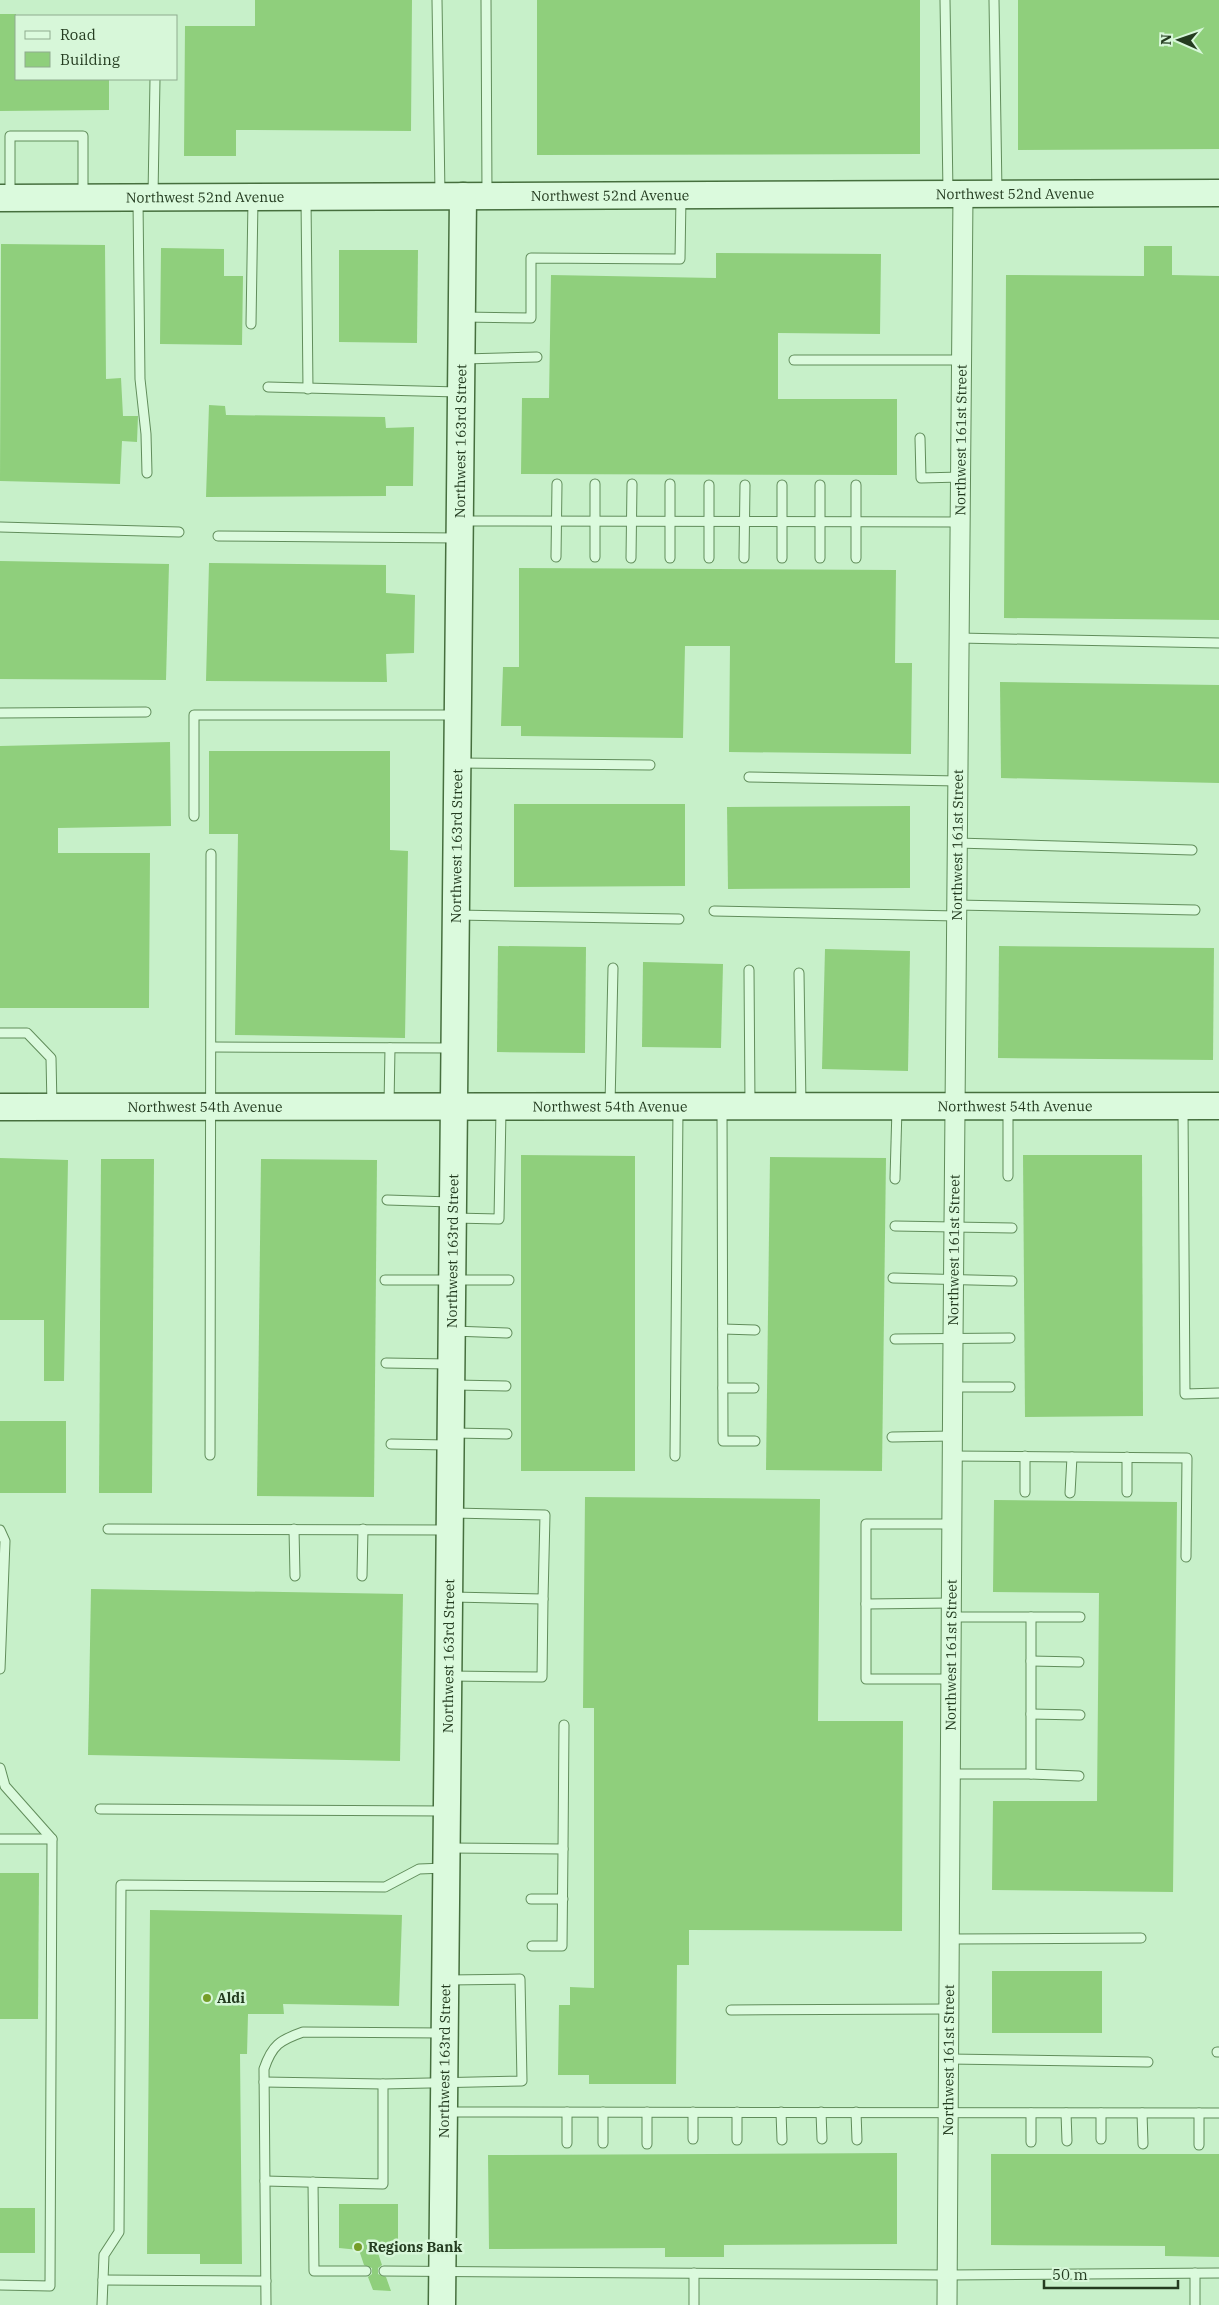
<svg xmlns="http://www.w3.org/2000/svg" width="1219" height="2305" viewBox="0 0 1219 2305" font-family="'IBM Plex Serif',serif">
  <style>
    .building { fill: #8fcf7c }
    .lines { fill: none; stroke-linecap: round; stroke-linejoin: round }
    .lane-casing { stroke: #618d5b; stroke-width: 11 }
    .street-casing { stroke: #618d5b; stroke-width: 21 }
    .secondary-casing { stroke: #466f3e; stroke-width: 29 }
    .lane { stroke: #dbfadd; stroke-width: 9 }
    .street { stroke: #dbfadd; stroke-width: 19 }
    .secondary { stroke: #dbfadd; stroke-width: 26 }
    .poi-dot { fill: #769e29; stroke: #d7f7d9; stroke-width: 2 }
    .labels { text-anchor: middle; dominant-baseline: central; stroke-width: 5; stroke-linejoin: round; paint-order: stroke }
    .street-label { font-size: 14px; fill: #243c20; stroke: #d7f7d9 }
    .poi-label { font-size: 14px; font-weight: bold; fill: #243c20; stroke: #d7f7d9; text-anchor: start }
  </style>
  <rect width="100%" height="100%" fill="#c7f0c9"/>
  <g class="building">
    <path d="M255,0H412L411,131L236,130V156H184L185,26H255Z"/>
    <path d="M537,0H920V154L537,155Z"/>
    <path d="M1018,0H1219V149L1018,150Z"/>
    <path d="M0,14H16V79H109V110L0,111Z"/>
    <path d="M1,244L105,245L106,379L121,378L123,416H138L137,442L122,441L120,484L0,481Z"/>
    <path d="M1144,246H1172V275L1219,276V620L1004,618L1006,275L1144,276Z"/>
    <path d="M161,248L224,249V276H243L242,345L160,344Z"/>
    <path d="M339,250H418L417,343L339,342Z"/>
    <path d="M716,253L881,254L880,334L778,333V399H897V475L521,474L522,398H549L551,275L716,278Z"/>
    <path d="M209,405L225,406L226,415L385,417L386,428L414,427L413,486H386V496L206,497Z"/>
    <path d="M0,561L169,564L166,680L0,679Z"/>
    <path d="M209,563L386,565V593L415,595L414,653L386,654L387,682L206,681Z"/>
    <path d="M519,568L896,570L895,663H912L911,754L729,752L730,646H685L683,738L521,736V726H501L503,667H519Z"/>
    <path d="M1000,682L1219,685V783L1001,778Z"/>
    <path d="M170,742L171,826L58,828V853H150L149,1008H0V746Z"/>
    <path d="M209,751H390V850L408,851L405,1038L235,1035L238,834H209Z"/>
    <path d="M514,804H685V886L514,887Z"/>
    <path d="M910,806V888L728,889L727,807Z"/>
    <path d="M498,946L586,947L585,1053L497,1052Z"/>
    <path d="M999,946L1214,948L1213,1060L998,1058Z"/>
    <path d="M825,949L910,951L908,1071L822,1069Z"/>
    <path d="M643,962L723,964L721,1048L642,1047Z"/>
    <path d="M521,1155L635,1156V1471H521Z"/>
    <path d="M1023,1155H1142L1143,1416L1025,1417Z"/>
    <path d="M770,1157L886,1158L882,1471L766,1470Z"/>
    <path d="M0,1158L68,1160L64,1381H44V1320H0Z"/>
    <path d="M101,1159H154L152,1493H99Z"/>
    <path d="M261,1159L377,1160L374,1497L257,1496Z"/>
    <rect x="0" y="1421" width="66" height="72"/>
    <path d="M585,1497L820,1499L818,1721H903L902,1931L689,1930V1965H677L676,2084H589V2075H558L559,2005H570V1987L594,1988V1708H583Z"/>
    <path d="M994,1500L1177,1502L1173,1892L992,1890L993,1801H1097L1099,1593L993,1592Z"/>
    <path d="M91,1589L403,1594L400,1761L88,1755Z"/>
    <path d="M0,1873H39L38,2019H0Z"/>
    <path d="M150,1910L402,1915L399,2006L283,2004L284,2014H248L247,2054H240L242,2264H200V2254H147Z"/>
    <rect x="992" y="1971" width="110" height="62"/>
    <path d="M897,2153V2244L724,2245V2257H665V2248L489,2249L488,2155Z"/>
    <path d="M991,2154H1219V2257L1165,2256V2246L991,2245Z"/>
    <path d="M339,2204H398V2247H376L382,2265L378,2268V2274L386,2277L391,2291L373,2290L368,2277L372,2274V2268L364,2265L359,2250L339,2248Z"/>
    <rect x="0" y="2208" width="35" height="45"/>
  </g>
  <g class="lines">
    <defs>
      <g id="lane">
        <path d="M437,0L440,194"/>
        <path d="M486,0L487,194"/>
        <path d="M945,0L948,192"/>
        <path d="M994,0L997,192"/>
        <path d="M10,195V136H83V195"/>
        <path d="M153,195L155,79"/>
        <path d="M306,199L308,389"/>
        <path d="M138,201L140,379L146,434L147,473"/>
        <path d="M464,317L531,318V258L680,259L681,197"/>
        <path d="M251,324L253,200"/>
        <path d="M464,359L537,357"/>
        <path d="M794,360H962"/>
        <path d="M268,387L458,392"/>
        <path d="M920,438L921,478L961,477"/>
        <path d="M463,521L960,522"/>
        <path d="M0,527L179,532"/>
        <path d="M218,536L457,538"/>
        <path d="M556,557L557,484"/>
        <path d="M595,557V484"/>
        <path d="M631,558L632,484"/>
        <path d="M670,558V484"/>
        <path d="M709,558V485"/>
        <path d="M744,558L745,485"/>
        <path d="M782,558V485"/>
        <path d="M820,558V485"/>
        <path d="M856,558V485"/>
        <path d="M959,638L1219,643"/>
        <path d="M0,713L146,712"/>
        <path d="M458,763L650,765"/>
        <path d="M749,777L958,781"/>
        <path d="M194,816V715H456"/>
        <path d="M957,843L1192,850"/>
        <path d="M957,905L1195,910"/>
        <path d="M714,911L957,916"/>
        <path d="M457,915L679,919"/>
        <path d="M749,970L750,1105"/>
        <path d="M799,973L801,1105"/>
        <path d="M0,1033H27L51,1058L52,1106"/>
        <path d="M212,1047L451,1048"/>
        <path d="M389,1105L390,1048"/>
        <path d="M610,1105L613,968"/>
        <path d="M722,1108L723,1441H755"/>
        <path d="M1008,1108V1176"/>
        <path d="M1183,1109L1185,1394L1219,1393"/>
        <path d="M895,1179L897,1108"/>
        <path d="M387,1200L451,1202"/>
        <path d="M454,1218L499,1219L501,1110"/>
        <path d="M895,1226L1012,1228"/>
        <path d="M893,1278L1012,1281"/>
        <path d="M385,1280H509"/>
        <path d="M723,1329L755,1330"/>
        <path d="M453,1331L507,1333"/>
        <path d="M895,1339L1010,1338"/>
        <path d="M386,1363L449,1364"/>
        <path d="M455,1385L506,1386"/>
        <path d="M953,1387H1010"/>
        <path d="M723,1388H754"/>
        <path d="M454,1433L507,1434"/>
        <path d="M892,1437L953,1436"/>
        <path d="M391,1444L448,1445"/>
        <path d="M210,1455L211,854"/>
        <path d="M675,1456L678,1108"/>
        <path d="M952,1456L1187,1458L1186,1557"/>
        <path d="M1127,1457V1492"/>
        <path d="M1025,1492V1456"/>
        <path d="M1070,1493L1072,1457"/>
        <path d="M108,1529L447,1530"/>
        <path d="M294,1529L295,1576"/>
        <path d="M0,1530L5,1541L0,1669"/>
        <path d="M362,1576L363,1529"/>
        <path d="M452,1597L543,1599L545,1515L453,1513"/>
        <path d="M866,1604L951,1603"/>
        <path d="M1031,1617H1080"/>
        <path d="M1031,1661L1079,1662"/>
        <path d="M450,1676L542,1677L543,1599"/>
        <path d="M951,1679H866V1524H952"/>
        <path d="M1031,1714L1080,1715"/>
        <path d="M0,1768L5,1786L52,1839L50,2286L0,2285"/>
        <path d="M950,1774H1031V1617H951"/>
        <path d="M1031,1774L1079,1776"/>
        <path d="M100,1809L444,1811"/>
        <path d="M0,1839H52"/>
        <path d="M449,1848L563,1849L562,1946H532"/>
        <path d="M563,1849L564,1725"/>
        <path d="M531,1899H563"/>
        <path d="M949,1939L1141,1938"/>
        <path d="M731,2010L949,2009"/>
        <path d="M1217,2052H1219"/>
        <path d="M949,2059L1148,2062"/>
        <path d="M264,2082L383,2084L522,2081L520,1979L448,1980"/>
        <path d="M447,2112L1219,2113"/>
        <path d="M647,2112V2144"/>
        <path d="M693,2112V2139"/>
        <path d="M781,2112L782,2140"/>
        <path d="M821,2112L822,2139"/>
        <path d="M856,2112L857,2140"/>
        <path d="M1031,2113V2142"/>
        <path d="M1066,2113L1067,2141"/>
        <path d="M1101,2113V2139"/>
        <path d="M1142,2113L1143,2144"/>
        <path d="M737,2140V2112"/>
        <path d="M567,2143V2112"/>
        <path d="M603,2143V2112"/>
        <path d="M1199,2145V2113"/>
        <path d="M265,2181L383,2184V2084"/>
        <path d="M313,2182L314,2271H366"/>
        <path d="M384,2271L948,2275L1219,2273"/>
        <path d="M694,2273V2305"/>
        <path d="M1195,2273V2305"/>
        <path d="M103,2280L266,2281"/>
        <path d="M102,2305L104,2255L119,2232L121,1885L385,1887L419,1869L445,1868"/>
        <path d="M266,2305L264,2069C272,2045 280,2040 303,2032L442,2033"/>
      </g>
      <g id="street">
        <path id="s1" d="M947,2305L953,1339L963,195"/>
      </g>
      <g id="secondary">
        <path id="s2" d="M0,198L1219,193"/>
        <path id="s3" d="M0,1107L1219,1106"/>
        <path id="s4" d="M442,2305L463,196"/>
      </g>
    </defs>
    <use href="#lane" class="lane-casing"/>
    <use href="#street" class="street-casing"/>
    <use href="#secondary" class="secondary-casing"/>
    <use href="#lane" class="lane"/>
    <use href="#street" class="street"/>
    <use href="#secondary" class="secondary"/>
  </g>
  <g class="poi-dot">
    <circle cx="207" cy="1998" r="5"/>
    <circle cx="358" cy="2247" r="5"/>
  </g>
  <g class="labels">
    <g class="street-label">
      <text stroke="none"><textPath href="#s2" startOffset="1015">Northwest 52nd Avenue</textPath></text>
      <text stroke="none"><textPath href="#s2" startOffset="610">Northwest 52nd Avenue</textPath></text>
      <text stroke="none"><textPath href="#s2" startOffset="205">Northwest 52nd Avenue</textPath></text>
      <text stroke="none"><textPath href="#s1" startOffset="1865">Northwest 161st Street</textPath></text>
      <text stroke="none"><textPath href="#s4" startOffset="1864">Northwest 163rd Street</textPath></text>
      <text stroke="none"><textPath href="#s1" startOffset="1460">Northwest 161st Street</textPath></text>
      <text stroke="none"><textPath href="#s4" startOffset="1459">Northwest 163rd Street</textPath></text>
      <text stroke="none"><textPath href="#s3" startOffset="205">Northwest 54th Avenue</textPath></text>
      <text stroke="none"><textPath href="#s3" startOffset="1015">Northwest 54th Avenue</textPath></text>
      <text stroke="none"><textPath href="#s3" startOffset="610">Northwest 54th Avenue</textPath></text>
      <text stroke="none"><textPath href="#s1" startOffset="1055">Northwest 161st Street</textPath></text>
      <text stroke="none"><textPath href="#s4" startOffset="1054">Northwest 163rd Street</textPath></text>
      <text stroke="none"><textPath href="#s1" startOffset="650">Northwest 161st Street</textPath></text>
      <text stroke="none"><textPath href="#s4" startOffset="649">Northwest 163rd Street</textPath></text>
      <text stroke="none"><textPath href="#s1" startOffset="245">Northwest 161st Street</textPath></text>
      <text stroke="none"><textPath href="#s4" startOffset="244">Northwest 163rd Street</textPath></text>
    </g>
    <g class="poi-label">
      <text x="217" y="1998">Aldi</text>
      <text x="368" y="2247">Regions Bank</text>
    </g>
  </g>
  <rect x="15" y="15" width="162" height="65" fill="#d7f7d9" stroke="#8fac8f"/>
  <rect x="25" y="31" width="25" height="8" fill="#dbfadd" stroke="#8fac8f"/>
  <text x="60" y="40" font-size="15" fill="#243c20">Road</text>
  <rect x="25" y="52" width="25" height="15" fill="#8fcf7c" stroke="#8fac8f"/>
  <text x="60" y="65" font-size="15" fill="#243c20">Building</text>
  <g transform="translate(1179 40) rotate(272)" stroke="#d7f7d9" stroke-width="4" paint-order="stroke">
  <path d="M0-4L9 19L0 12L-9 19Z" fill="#243c20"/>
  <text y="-8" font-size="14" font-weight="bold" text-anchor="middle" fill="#243c20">N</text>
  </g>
  <path d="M1044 2280v8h134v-8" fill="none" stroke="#243c20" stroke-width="2.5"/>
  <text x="1052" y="2280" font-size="15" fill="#243c20" stroke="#d7f7d9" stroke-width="4" paint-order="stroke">50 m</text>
</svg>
